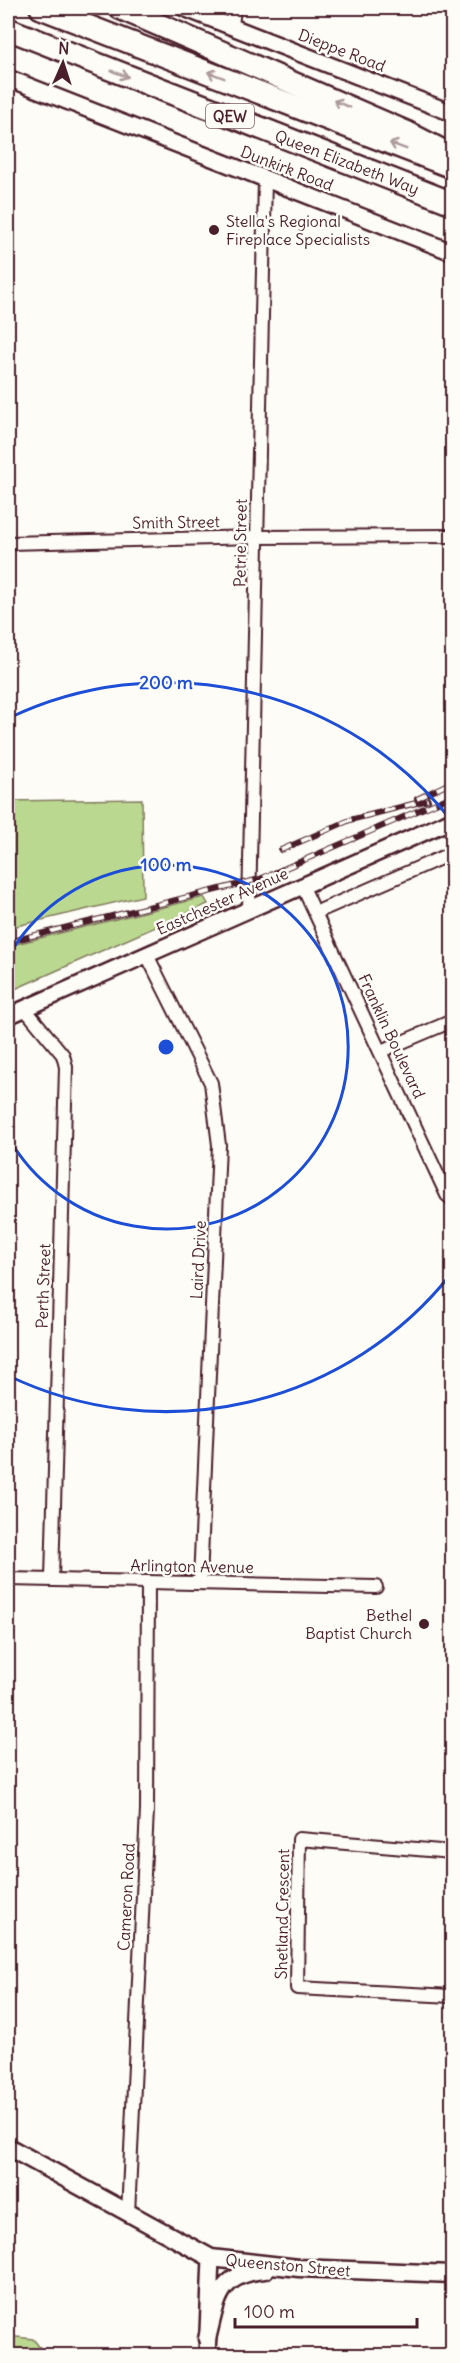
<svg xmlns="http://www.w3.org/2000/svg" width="460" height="2363" viewBox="0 0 460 2363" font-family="Delius,sans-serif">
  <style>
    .green { fill: #bbd890; stroke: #827c5e; stroke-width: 1.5 }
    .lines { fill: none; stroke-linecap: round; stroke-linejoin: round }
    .minor-casing { stroke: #4a1f2b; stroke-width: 16 }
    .tertiary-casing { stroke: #4a1f2b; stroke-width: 20 }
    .secondary-casing { stroke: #4a1f2b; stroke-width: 21 }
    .motorway-casing { stroke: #4a1f2b; stroke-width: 26 }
    .minor { stroke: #fdfcf7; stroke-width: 12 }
    .tertiary { stroke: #fdfcf7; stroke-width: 15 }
    .secondary { stroke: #fdfcf7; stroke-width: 16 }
    .motorway { stroke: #fdfcf7; stroke-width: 21 }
    .rail-casing { stroke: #4a1f2b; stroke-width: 6 }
    .rail { stroke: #fdfcf7; stroke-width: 4; stroke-dasharray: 11; stroke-linecap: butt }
    .oneway { stroke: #ac999b }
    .ring { fill: none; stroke: #1d4ed8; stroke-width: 3 }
    .poi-dot { fill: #4a1f2b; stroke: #fdfcf7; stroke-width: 2 }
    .labels { text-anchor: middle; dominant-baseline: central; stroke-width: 5; stroke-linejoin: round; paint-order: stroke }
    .shield { fill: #fdfcf7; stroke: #806168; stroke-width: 1.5 }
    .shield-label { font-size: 15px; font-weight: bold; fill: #4a1f2b }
    .street-label { font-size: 16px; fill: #4a1f2b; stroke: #fdfcf7 }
    .poi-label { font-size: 16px; fill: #4a1f2b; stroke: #fdfcf7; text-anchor: start }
    .centre { fill: #1d4ed8; stroke: #fdfcf7; stroke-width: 3 }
    .ring-label { font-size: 18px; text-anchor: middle; font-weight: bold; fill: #1d4ed8; stroke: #fdfcf7; stroke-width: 5; stroke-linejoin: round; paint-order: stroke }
  </style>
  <rect width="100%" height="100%" fill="#fdfcf7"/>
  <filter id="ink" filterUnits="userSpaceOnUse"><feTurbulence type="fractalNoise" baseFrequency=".0167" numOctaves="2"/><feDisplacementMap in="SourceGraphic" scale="12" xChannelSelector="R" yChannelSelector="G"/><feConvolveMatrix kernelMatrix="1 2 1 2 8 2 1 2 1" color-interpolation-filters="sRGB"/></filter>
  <g filter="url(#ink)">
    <g class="green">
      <path d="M142,799L143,896L8,928V801Z"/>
      <path d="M204,897L208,904L8,992V946Z"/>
      <path d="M8,2336L33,2339L46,2355H8Z"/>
    </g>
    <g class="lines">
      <defs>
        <g id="minor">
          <path d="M232,26L234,8"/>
          <path d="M8,543L257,537L452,536"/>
          <path d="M302,885L447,1195L452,1199"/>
          <path d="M249,908L265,179"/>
          <path d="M317,912L452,853"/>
          <path d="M147,955L211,1083L219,1145L200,1581"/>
          <path d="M25,1009L63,1055L66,1067L52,1579"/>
          <path d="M381,1051L452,1021"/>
          <path d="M8,1579L376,1587"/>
          <path d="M452,1852L299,1839L297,1988L452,1996"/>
          <path d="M128,2214L147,1810L148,1582"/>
        </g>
        <g id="tertiary">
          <path d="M184,8L452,113"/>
          <path d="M8,78L452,252"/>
          <path d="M8,1016L452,820"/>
          <path d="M207,2356L211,2258"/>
        </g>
        <g id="secondary">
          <path d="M8,2147L211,2258L299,2268L452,2274"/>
          <path d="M207,2339C217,2300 217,2274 265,2270"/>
        </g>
        <g id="motorway">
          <path d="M41,8L452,167"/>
          <path d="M120,8L408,133L441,150"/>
          <path d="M8,29L452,203"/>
        </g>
      </defs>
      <use href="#minor" class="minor-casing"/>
      <use href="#tertiary" class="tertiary-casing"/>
      <use href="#secondary" class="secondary-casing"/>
      <use href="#motorway" class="motorway-casing"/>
      <use href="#minor" class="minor"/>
      <use href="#tertiary" class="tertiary"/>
      <use href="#secondary" class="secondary"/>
      <use href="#motorway" class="motorway"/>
      <defs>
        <g id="rail">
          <path d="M417,799L452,782"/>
          <path d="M281,850L350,820L428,800"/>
          <path d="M8,942L260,879L452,796"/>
        </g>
      </defs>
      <use href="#rail" class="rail-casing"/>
      <use href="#rail" class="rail"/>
    </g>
    <defs><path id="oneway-shaft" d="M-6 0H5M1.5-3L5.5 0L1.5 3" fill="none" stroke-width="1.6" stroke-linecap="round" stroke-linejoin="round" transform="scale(1.5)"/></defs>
    <g class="oneway">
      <use href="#oneway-shaft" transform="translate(120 74) rotate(21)"/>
      <use href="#oneway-shaft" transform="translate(216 75) rotate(-159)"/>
      <use href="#oneway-shaft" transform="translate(342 104) rotate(-157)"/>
      <use href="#oneway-shaft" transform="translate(398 146) rotate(-159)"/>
    </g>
  </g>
  <g class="ring">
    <path d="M8 957A182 182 0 1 1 8 1137"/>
    <path d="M451 1274A364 364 0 0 1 9 1376M9 718A364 364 0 0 1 451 820"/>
  </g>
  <g class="poi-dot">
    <circle cx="214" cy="230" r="6"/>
    <circle cx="424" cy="1624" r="6"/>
  </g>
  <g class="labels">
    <rect class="shield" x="206" y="104" width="48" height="24" rx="4.5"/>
    <g class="shield-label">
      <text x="230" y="116">QEW</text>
    </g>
    <g class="street-label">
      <text transform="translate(342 50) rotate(21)">Dieppe Road</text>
      <text transform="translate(347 162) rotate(21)">Queen Elizabeth Way</text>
      <text transform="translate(287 168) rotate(21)">Dunkirk Road</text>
      <text transform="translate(176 522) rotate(-1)">Smith Street</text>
      <text transform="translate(240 543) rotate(-89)">Petrie Street</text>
      <text transform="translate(222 901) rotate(-24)">Eastchester Avenue</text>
      <text transform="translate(392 1036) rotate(65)">Franklin Boulevard</text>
      <text transform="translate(198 1260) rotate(-87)">Laird Drive</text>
      <text transform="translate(43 1286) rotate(-88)">Perth Street</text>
      <text transform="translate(192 1566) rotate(1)">Arlington Avenue</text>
      <text transform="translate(126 1897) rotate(-87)">Cameron Road</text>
      <text transform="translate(282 1914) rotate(-89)">Shetland Crescent</text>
      <text transform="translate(288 2265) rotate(5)">Queenston Street</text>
    </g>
    <g class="poi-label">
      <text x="226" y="221">Stella's Regional<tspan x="226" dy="18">Fireplace Specialists</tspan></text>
      <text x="412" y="1615" text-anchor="end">Bethel<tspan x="412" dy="18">Baptist Church</tspan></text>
    </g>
  </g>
  <circle cx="166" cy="1047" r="9" class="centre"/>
  <g class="ring-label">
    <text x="166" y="689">200 m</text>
    <text x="166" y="871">100 m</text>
  </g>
  <rect width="460" height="2363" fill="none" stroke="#fdfcf7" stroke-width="30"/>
  <rect x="15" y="15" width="430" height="2333" fill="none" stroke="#4a1f2b" stroke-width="2" filter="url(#ink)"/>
  <g transform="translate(63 63) rotate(3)" stroke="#fdfcf7" stroke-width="4.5" paint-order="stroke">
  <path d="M0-4.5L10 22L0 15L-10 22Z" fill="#4a1f2b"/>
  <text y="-9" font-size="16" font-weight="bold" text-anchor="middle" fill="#4a1f2b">N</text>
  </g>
  <path d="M235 2318v9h182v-9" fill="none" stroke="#4a1f2b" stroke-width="3"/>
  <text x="244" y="2318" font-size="18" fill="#4a1f2b" stroke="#fdfcf7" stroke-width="4.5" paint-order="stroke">100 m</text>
</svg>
